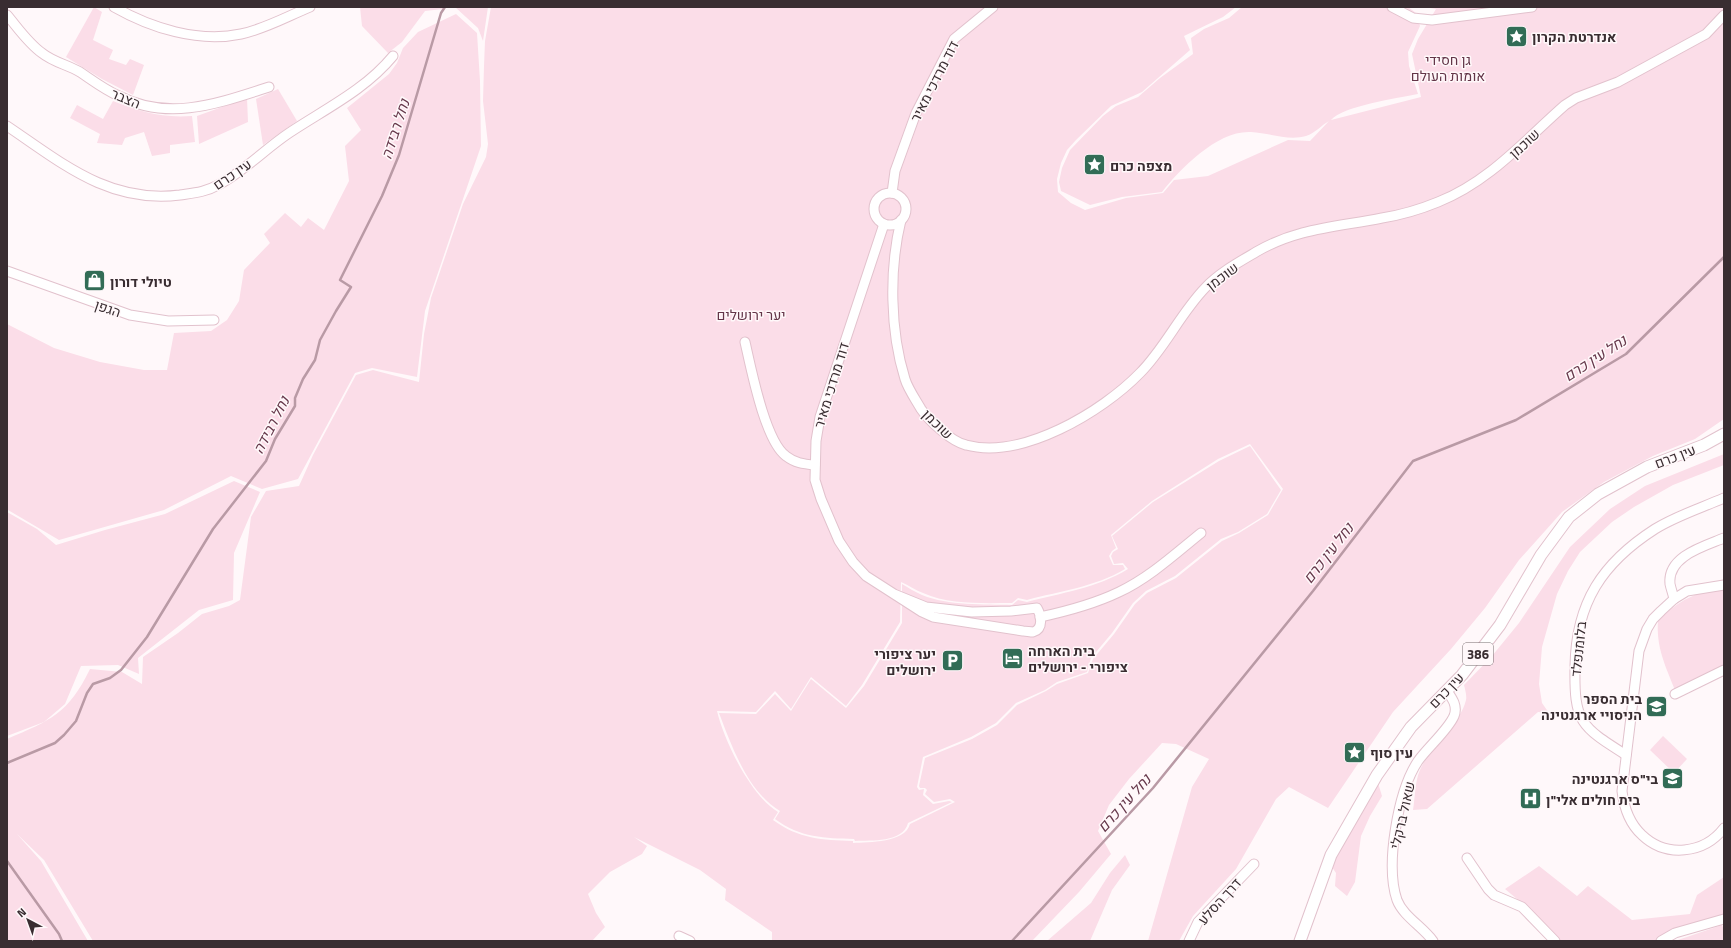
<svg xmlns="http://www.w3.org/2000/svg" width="1731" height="948" viewBox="0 0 1731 948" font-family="'Titillium Web',Heebo,sans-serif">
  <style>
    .green { fill: #fbdde8; fill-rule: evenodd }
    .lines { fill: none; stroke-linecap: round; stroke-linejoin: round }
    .stream { stroke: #b99aa5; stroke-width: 2.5 }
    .minor-casing { stroke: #e2c2cd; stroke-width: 11 }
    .major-casing { stroke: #e2c2cd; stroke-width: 13 }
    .minor { stroke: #fff; stroke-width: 9 }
    .major { stroke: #fff; stroke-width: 11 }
    .labels { text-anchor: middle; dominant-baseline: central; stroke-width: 3; stroke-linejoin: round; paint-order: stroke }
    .shield { fill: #fff8fa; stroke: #746a6d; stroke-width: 1 }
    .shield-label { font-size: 13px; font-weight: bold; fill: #392d31 }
    .poi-label { font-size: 14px; font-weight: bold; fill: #392d31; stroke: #fff8fa; text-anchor: start }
    .park-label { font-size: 14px; fill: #633548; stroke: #fff8fa }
    .street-label { font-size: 14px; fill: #392d31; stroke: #fff8fa }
    .water-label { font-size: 15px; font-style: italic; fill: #66384b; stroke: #fff8fa }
  </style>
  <rect width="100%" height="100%" fill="#fff8fa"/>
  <g class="green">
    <path d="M94,7L102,12L93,40L113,50L109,59L126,65L130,59L144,65L133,95L102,79L66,57Z"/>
    <path d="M360,7H447L443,9L425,11L402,42L388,53L362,26Z"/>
    <path d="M455,7H488L483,41L478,28Z"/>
    <path d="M491,7H1236L1223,17L1184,36L1190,50L1142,92L1111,106L1076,140L1067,150L1061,163L1057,179L1058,192L1071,203L1085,210L1126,198L1163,193L1174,180L1208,176L1288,140L1310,141L1329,121C1322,125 1315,133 1306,136C1288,141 1269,133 1251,132C1218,130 1181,168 1162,192L1122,197L1090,205L1061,191L1059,182L1062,168L1070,150L1103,116L1116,106L1138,97L1160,78L1193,54L1191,38L1204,29L1229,18L1242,7H1408L1416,13L1420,26L1408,52L1409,66L1418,94C1398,98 1343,106 1331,120L1421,97L1412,54L1418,39L1436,9L1424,7H1485L1489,11L1511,7H1724V419L1695,439L1653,456L1604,482L1562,512L1519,560L1485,608L1451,649L1393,712L1328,808L1289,787L1276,799L1236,869L1193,916L1179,941H1148L1192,787L1209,759L1176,744L1162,743L1129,779L1109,805L1098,831L1111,854L1079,892L1032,941H772V932L725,900L726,889L700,870L634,837L647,846L642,854L610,872L588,894L596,913L605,927L592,941H93L44,860L17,834L41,861L88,941H7V739C51,720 68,714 90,669L122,672L142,684L143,657L178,633L202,614L229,606L240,600L251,517L266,491L299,486L313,455L356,375L373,370L419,382L424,334L431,298L463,204L486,157L488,144L483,101L484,66L485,41ZM1250,444L1283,489L1268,515L1239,533L1222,541L1176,578L1147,593L1135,604L1114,634L1093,659L1088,673L1057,684L1046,691L1017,705L997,725L972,739L925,758L919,786L920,788H925L927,790L925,794L934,802L950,799L955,802L910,824C905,843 869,842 853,843V841C822,840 799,839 773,820L778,812C751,796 724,741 717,711L756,712L775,691L791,709L811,677L846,706L862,685L900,622L901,582C908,585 915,590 923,593C950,605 983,603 1012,603L1018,598L1027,600C1060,591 1095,587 1125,569L1123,565H1113L1109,556L1112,551L1116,548L1111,535L1152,501L1218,459Z"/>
    <path d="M456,14L477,33L480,81L481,146L425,311L417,377L372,368L355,373L298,479L262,489L231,476L164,510L59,540L8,510L7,324L54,348L100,362L144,370H167L174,333L211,331L227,320L239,301L244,270L270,243L264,234L285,213L301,227L308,218L324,230L349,181L345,146L361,130L347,108L389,74L397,63L403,48L418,32Z"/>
    <path d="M278,89L297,121L263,145L256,99Z"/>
    <path d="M247,98L248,122L199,144L197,116Z"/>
    <path d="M113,101C142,112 160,118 192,116L195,142L170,145V153L152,156L144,132L125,138L122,145L97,143L100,134L70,118L77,105L103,119Z"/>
    <path d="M1250,446L1281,490L1267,514L1238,532L1221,539L1175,576L1146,591L1133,603L1112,633L1091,658L1087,672L1057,682L1045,690L1016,703L996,723L971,737L923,757L917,787L919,790L924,789L923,795L933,804L949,801L952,802L908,823C903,843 871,840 855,841L854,839C825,838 800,838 775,819L780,811C748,792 732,747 719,713L756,714L775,694L791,711L811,679L846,708L864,686L902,623V584C909,588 915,592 922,595C949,606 983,604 1012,605L1018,600L1027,602C1061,593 1097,588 1128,569L1123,563L1114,564L1111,556L1113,552L1118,549L1112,536L1153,502L1219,461Z"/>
    <path d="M1724,454V465L1673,485L1634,507L1612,522L1580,552L1568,571L1557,594L1542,647L1539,684L1542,703L1549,713L1538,712L1427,809L1413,810C1415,799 1415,780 1420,770C1430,746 1460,725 1466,700C1467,696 1465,689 1464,685L1492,656L1519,623L1570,547L1610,509L1645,486Z"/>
    <path d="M234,481L260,492L234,553L233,600L199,610L138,658L139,674L118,665L81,666L65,704L44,722L7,736V512L37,529L56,545L105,530L165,514Z"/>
    <path d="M1724,589V666L1675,690C1665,665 1656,647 1658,620C1681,600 1693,592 1724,589Z"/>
    <path d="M1663,736L1687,759L1674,773L1650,750Z"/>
    <path d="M1378,783L1382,796L1370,816L1361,836L1355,882L1347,896L1335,886L1336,873L1332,867L1345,839Z"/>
    <path d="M1125,855L1130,865L1112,890L1090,941H1047L1091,903L1110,873Z"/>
    <path d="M1539,866L1577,896L1588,886L1632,920L1690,914L1697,895L1724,877V917L1669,934L1655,941H1561L1523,904L1505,889Z"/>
    <path d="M1722,925L1724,929V941H1675Z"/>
  </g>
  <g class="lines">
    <g class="stream">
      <path d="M7,763L55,743L64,735L76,721L87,693L93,684L110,678L121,670L147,637L213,529L266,461L275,439L295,406V398L303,379L315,360L320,340L336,311L351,287L340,280L382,196L399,155L441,13L445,7"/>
      <path d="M7,861L59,934L62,941"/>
      <path d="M1012,941L1153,788L1313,591L1413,461L1516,420L1626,354L1724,257"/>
    </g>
    <defs>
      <g id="minor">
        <path d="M114,7C151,28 198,43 241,34C265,29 288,16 310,7"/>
        <path d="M1392,7L1413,18L1432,20L1532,7"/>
        <path d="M7,15C18,28 28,43 42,53C53,62 68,65 80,72C92,80 105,90 119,96C169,122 219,103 269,87"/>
        <path d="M7,126C62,163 109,204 180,195C193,193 206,192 218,185C242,173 265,149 289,133C325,109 365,90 393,56"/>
        <path d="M892,193L895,171L916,113L954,39L993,7"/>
        <circle cx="890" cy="209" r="16"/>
        <path d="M901,220C889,269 890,331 905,379C908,389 916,400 921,409C929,421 952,442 966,445C1022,460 1102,412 1140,373C1165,348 1180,314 1205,288C1219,273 1239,262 1256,252C1297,228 1337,227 1382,218C1401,215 1421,209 1438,202C1489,182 1525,140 1565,105L1576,98L1618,82L1706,34L1724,15"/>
        <path d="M884,224L820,417L816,441L815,480L821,499L839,541L853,562L866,576L922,612L933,617L1023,631C1026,631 1030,632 1033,632C1044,629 1041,615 1037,608L1011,611L972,612L926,607L894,594"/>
        <path d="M7,271L130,315L168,321L214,320"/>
        <path d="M745,342C751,368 765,441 786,456C795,463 803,464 815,465"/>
        <path d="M1724,585L1687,591L1674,599L1661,611L1653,619L1647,629L1639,651L1622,791C1624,808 1630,824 1642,835C1666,858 1704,854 1724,828"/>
        <path d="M1674,599C1673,594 1671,589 1670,584C1667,556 1705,546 1724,538"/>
        <path d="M1040,617C1068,611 1094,604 1119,592C1149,578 1175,554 1201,533"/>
        <path d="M1675,694L1724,670"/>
        <path d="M1626,755C1580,726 1574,722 1575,666C1576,603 1602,563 1655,529C1676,516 1701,508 1724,498"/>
        <path d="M1467,858L1488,889L1494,895L1522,907L1555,941"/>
        <path d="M679,936L690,941"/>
        <path d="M1189,941L1198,922L1254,864"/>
        <path d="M1433,941C1423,927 1403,916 1397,900C1385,865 1398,791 1418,761C1428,747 1448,730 1454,716C1458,706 1452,698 1447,691"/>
        <path d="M1661,941L1675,933L1724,919"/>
      </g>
      <path id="major" d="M1300,941L1331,855L1377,775L1411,727L1462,675L1500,625L1541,555L1569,517L1598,494L1647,467L1704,445L1724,434"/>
    </defs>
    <use href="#minor" class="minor-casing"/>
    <use href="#major" class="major-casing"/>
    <use href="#minor" class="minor"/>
    <use href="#major" class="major"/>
  </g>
  <defs>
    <symbol id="sight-square" viewBox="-11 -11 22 22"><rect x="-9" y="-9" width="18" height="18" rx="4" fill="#326c56" stroke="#fff8fa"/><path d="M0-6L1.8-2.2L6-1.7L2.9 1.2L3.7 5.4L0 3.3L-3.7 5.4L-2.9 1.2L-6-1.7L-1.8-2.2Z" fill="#fff"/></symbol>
    <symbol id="shop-square" viewBox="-11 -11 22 22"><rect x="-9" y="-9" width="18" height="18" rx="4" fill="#326c56" stroke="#fff8fa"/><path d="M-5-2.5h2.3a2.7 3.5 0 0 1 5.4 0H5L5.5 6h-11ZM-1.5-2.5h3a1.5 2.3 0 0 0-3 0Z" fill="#fff"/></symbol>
    <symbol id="hotel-square" viewBox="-11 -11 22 22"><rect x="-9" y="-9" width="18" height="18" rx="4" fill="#326c56" stroke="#fff8fa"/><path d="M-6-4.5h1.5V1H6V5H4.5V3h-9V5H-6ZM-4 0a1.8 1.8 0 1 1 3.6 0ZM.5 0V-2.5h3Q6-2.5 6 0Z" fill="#fff"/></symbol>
    <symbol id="parking-square" viewBox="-11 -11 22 22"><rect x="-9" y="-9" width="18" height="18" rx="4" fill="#326c56" stroke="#fff8fa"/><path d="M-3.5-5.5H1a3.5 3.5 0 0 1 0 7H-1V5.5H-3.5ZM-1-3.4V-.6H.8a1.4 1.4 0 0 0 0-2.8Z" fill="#fff"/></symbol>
    <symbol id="school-square" viewBox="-11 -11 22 22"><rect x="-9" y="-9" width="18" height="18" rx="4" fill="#326c56" stroke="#fff8fa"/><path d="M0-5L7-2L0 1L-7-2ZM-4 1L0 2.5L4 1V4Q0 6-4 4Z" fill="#fff"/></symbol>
    <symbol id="hospital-square" viewBox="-11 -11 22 22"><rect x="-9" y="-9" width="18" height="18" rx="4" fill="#326c56" stroke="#fff8fa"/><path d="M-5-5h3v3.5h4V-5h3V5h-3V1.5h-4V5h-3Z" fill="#fff"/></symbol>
  </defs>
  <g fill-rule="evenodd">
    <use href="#sight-square" x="1504" y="24" width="25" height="25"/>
    <use href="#sight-square" x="1082" y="152" width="25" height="25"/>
    <use href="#shop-square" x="82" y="268" width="25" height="25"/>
    <use href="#hotel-square" x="1000" y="646" width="25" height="25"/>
    <use href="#parking-square" x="940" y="648" width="25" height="25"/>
    <use href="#school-square" x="1644" y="694" width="25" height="25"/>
    <use href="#sight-square" x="1342" y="740" width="25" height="25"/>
    <use href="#school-square" x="1660" y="766" width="25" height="25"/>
    <use href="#hospital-square" x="1518" y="786" width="25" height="25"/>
  </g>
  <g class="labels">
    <rect class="shield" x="1463" y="643" width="30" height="22" rx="3"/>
    <g class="shield-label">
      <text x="1478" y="654">386</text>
    </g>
    <g class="poi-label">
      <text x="1532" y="36">אנדרטת הקרון</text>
      <text x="1110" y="165">מצפה כרם</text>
      <text x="110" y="281">טיולי דורון</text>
      <text x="1028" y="650">בית הארחה<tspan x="1028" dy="16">ציפורי - ירושלים</tspan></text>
      <text x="936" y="653" text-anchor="end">יער ציפורי<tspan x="936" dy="16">ירושלים</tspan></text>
      <text x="1642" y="698" text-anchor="end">בית הספר<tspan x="1642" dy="16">הניסויי ארגנטינה</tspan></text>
      <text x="1370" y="752">עין סוף</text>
      <text x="1658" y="778" text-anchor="end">בי"ס ארגנטינה</text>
      <text x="1546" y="799">בית חולים אלי"ן</text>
    </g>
    <g class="park-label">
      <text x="1448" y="59">גן חסידי<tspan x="1448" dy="16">אומות העולם</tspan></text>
      <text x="751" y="314">יער ירושלים</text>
    </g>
    <g class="street-label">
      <text transform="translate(934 81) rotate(-63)">דוד מרדכי מאיר</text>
      <text transform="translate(126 98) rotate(23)">הצבר</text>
      <text transform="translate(1524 143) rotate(-43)">שוכמן</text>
      <text transform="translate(232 174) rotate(-34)">עין כרם</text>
      <text transform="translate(1222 276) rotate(-37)">שוכמן</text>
      <text transform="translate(108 308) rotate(19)">הגפן</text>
      <text transform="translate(831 385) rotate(-73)">דוד מרדכי מאיר</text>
      <text transform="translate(938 424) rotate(44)">שוכמן</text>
      <text transform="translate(1675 456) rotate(-21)">עין כרם</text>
      <text transform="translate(1578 649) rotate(-84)">בלומנפלד</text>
      <text transform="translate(1446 690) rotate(-46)">עין כרם</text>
      <text transform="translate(1402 815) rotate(-77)">שאול ברקלי</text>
      <text transform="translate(1219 901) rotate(-48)">דרך הסלע</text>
    </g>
    <g class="water-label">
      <text transform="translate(395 129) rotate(-72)">נחל רבידה</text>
      <text transform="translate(1595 358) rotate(-33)">נחל עין כרם</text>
      <text transform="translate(271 425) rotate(-63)">נחל רבידה</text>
      <text transform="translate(1328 553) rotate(-52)">נחל עין כרם</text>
      <text transform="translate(1124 803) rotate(-48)">נחל עין כרם</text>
    </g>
  </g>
  <rect width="1731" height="948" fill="none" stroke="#392d31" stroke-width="16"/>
  <g transform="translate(28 920) rotate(319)" stroke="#fff8fa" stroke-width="3" paint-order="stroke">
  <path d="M0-3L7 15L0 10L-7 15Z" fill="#392d31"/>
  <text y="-6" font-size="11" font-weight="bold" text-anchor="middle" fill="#392d31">N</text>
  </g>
</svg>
